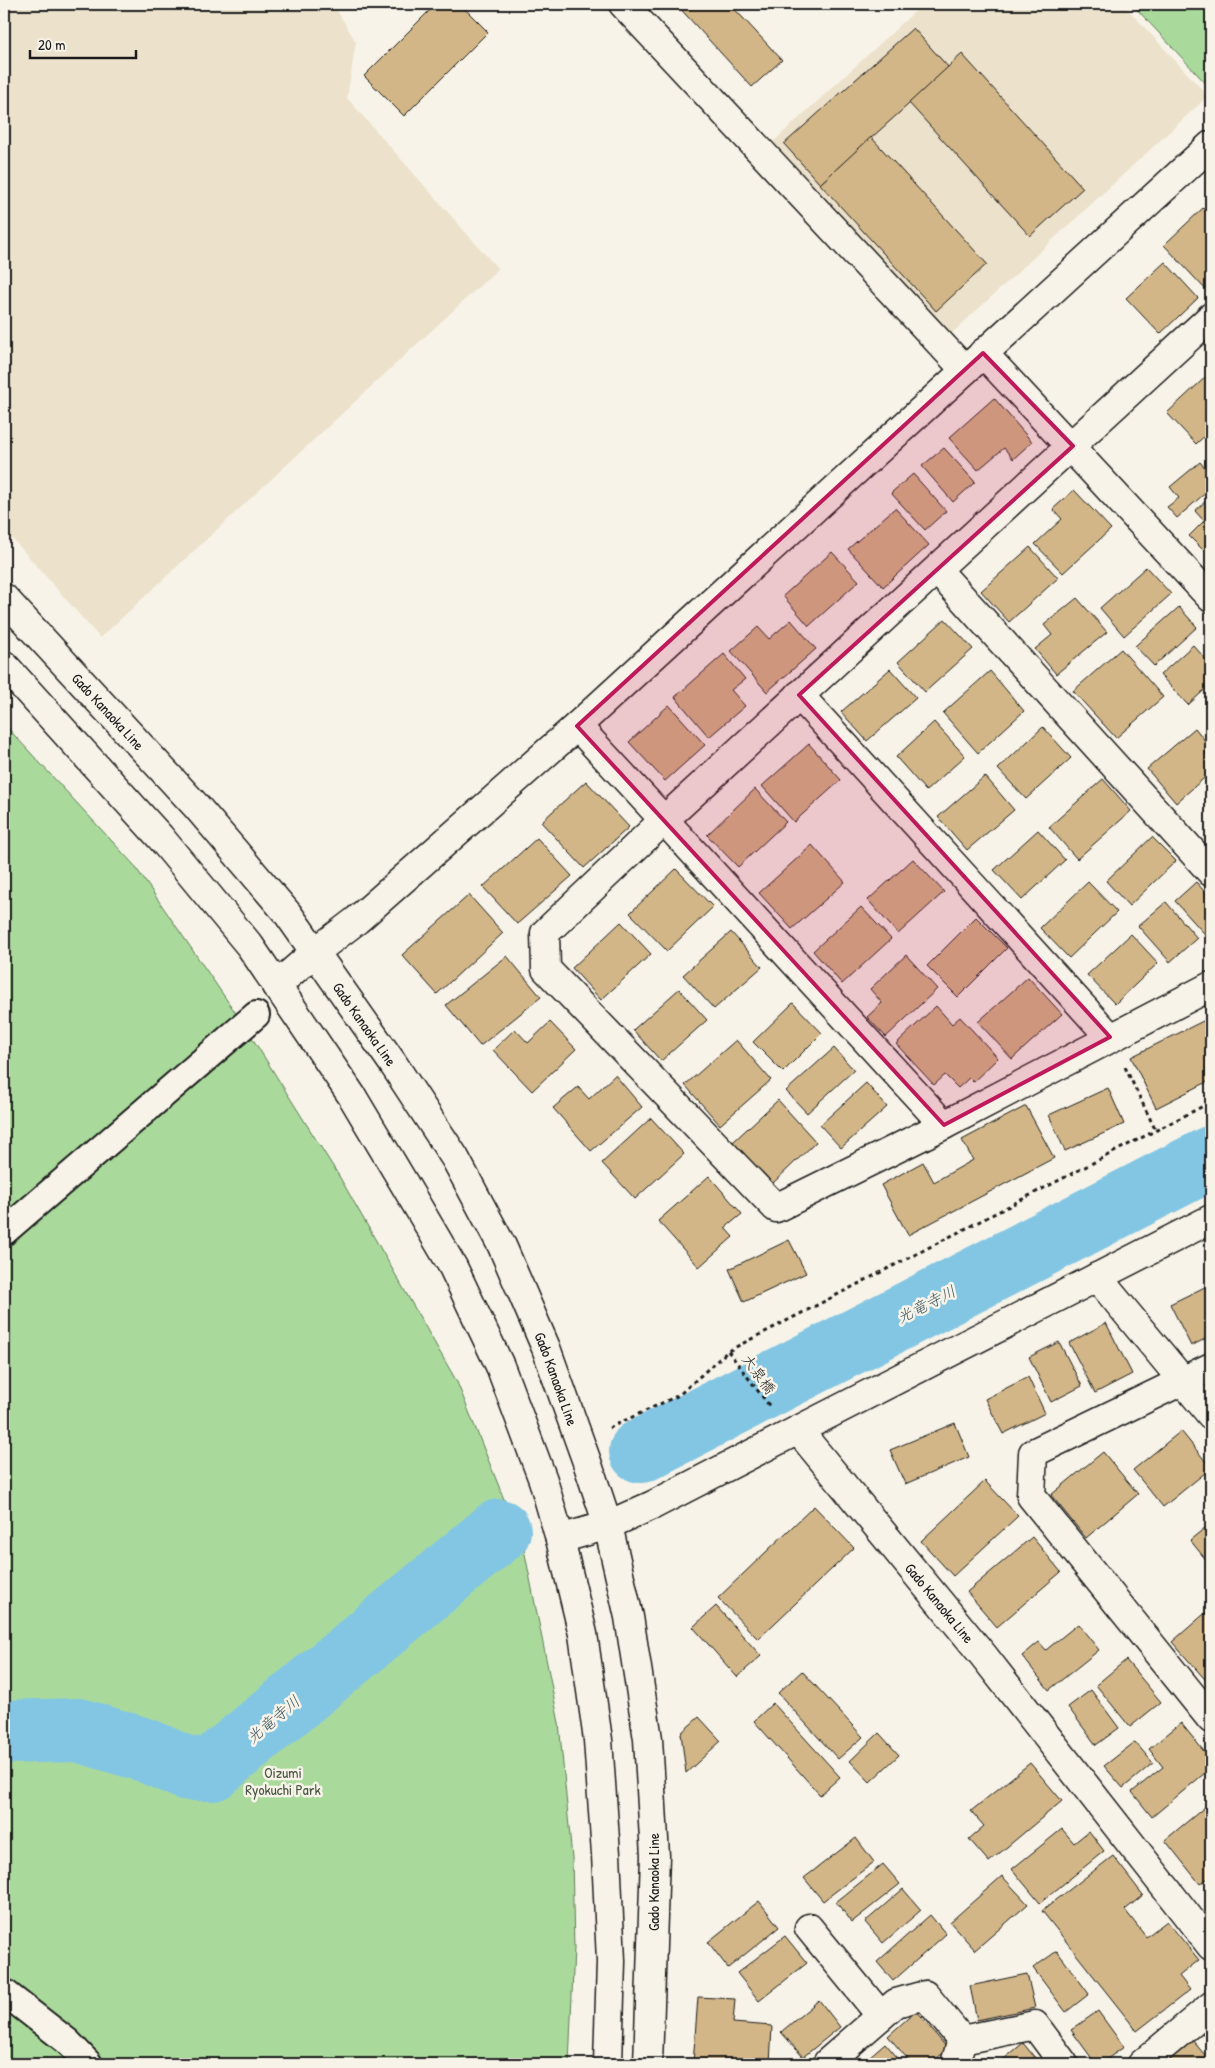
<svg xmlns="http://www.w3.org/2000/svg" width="1215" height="2068" viewBox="0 0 1215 2068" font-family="'Patrick Hand','Klee One',sans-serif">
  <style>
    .built { fill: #ece1cb }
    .green { fill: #a9da9b; stroke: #627b5c }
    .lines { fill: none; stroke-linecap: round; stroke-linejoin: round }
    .river { stroke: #83c6e4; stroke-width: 64 }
    .building { fill: #d2b687; stroke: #1c1c1c }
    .pedestrian-casing { stroke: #1c1c1c; stroke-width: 30 }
    .minor-casing { stroke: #1c1c1c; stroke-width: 31 }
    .tertiary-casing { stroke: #1c1c1c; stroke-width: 31 }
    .secondary-casing { stroke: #1c1c1c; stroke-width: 31 }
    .path { stroke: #1c1c1c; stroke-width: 3; stroke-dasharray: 4 4; stroke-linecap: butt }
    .pedestrian { stroke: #f7f3e8; stroke-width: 26 }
    .minor { stroke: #f7f3e8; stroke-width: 28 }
    .tertiary { stroke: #f7f3e8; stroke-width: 28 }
    .secondary { stroke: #f7f3e8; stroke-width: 28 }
    .marked { fill: #c2185b; fill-opacity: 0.2; stroke: #c2185b; stroke-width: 4; stroke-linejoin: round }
    .labels { text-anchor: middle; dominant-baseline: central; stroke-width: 5; stroke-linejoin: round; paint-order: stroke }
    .street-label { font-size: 15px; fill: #1c1c1c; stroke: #f7f3e8 }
    .park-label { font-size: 15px; fill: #465542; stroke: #f7f3e8 }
    .water-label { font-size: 16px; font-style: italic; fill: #405862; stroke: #f7f3e8 }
  </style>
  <rect width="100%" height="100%" fill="#f7f3e8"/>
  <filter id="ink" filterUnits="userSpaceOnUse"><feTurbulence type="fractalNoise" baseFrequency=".02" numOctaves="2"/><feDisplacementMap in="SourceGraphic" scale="10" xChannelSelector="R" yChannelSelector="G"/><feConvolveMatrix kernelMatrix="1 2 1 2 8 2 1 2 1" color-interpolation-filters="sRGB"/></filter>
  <g filter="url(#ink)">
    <g class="built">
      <path d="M4,4H333L356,42L347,98L498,269L100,638L4,529Z"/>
      <path d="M923,4H1123L1208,96L950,335L773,142Z"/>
    </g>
    <g class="green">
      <path d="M1132,4H1211V89Z"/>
      <path d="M4,724L134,865L244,1025L339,1176L457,1382L524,1549L559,1723L572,1858L574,1948L569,2064H4Z"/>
    </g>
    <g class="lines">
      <g class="river">
        <path d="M641,1451L1211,1158"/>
        <path d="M4,1732L78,1730L145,1750L188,1769H212L499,1531"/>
      </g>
    </g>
    <g class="building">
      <path d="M436,4H460L488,32L404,116L364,76Z"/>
      <path d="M676,4H730L782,60L752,87Z"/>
      <path d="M913,28L949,68L820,184L784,144Z"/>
      <path d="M962,54L1083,188L1030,236L909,103Z"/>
      <path d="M871,137L987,264L936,311L820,184Z"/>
      <path d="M1203,208L1211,216V285L1206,290L1164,245Z"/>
      <path d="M1165,262L1198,298L1160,334L1126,298Z"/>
      <path d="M1211,372V430L1196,444L1167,413Z"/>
      <path d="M994,398L1032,442L1013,459L1004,448L978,470L949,438Z"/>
      <path d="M944,448L975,482L953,502L922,466Z"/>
      <path d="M1200,462L1211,475V488L1177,518L1167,507L1179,498L1170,487Z"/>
      <path d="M913,474L946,511L925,530L891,493Z"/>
      <path d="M1074,490L1111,529L1063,573L1035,544L1062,519L1053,509Z"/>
      <path d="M1211,496V543L1203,550L1189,536L1204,521L1195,511Z"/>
      <path d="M895,508L929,545L883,587L848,549Z"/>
      <path d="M1030,547L1058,578L1009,622L981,591Z"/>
      <path d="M832,552L859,581L809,626L783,596Z"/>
      <path d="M1146,567L1171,594L1124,636L1100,608Z"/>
      <path d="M1077,598L1107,632L1056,674L1035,649L1052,635L1044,625Z"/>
      <path d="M1179,607L1197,627L1154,666L1135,646Z"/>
      <path d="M945,619L973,649L925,692L898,662Z"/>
      <path d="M791,620L816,649L767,692L731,651L758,627L769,639Z"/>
      <path d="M1193,645L1211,665V684L1188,705L1160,675Z"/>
      <path d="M1121,649L1163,697L1116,738L1073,691Z"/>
      <path d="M724,654L745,679L731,690L745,706L709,737L675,697Z"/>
      <path d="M890,669L916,698L867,741L841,712Z"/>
      <path d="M990,671L1024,711L978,753L943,713Z"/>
      <path d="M669,705L705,745L665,781L629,742Z"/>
      <path d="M934,722L965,756L926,791L896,757Z"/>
      <path d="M1043,727L1071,758L1026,799L998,769Z"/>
      <path d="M1195,728L1211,748L1205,753L1211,761V772L1176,803L1147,769Z"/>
      <path d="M809,744L841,780L794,822L762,786Z"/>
      <path d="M985,776L1014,810L967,850L938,817Z"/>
      <path d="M1103,779L1131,811L1077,859L1049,827Z"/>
      <path d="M586,781L629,827L584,868L541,822Z"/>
      <path d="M755,789L786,822L738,867L707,835Z"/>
      <path d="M1038,830L1065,860L1022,900L994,870Z"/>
      <path d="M1152,837L1176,861L1129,906L1106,881Z"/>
      <path d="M537,838L572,876L517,924L483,887Z"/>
      <path d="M812,845L845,882L792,929L759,893Z"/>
      <path d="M913,859L944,892L898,934L868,900Z"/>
      <path d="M676,869L713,907L667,951L630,913Z"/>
      <path d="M1088,882L1117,912L1069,958L1040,928Z"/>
      <path d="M1196,882L1211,899V941L1175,901Z"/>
      <path d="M469,895L503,933L437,994L402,955Z"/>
      <path d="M1166,902L1197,938L1170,962L1138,926Z"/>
      <path d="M861,907L891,939L842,984L813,951Z"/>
      <path d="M976,917L1007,948L958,997L927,966Z"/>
      <path d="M621,922L651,954L601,1000L572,968Z"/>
      <path d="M731,932L762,967L714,1009L683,975Z"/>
      <path d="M1131,934L1158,963L1115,1004L1087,975Z"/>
      <path d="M906,955L937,989L886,1037L867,1017L882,1003L870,989Z"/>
      <path d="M507,956L541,997L480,1046L446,1005Z"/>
      <path d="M1028,977L1062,1014L1012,1059L978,1022Z"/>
      <path d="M679,989L707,1020L661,1061L633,1030Z"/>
      <path d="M793,1003L822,1033L783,1072L753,1042Z"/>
      <path d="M936,1006L952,1024L960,1017L998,1058L973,1082L969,1078L958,1088L945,1075L934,1085L896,1044Z"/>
      <path d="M1211,1017V1080L1156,1108L1131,1057Z"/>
      <path d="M550,1022L576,1049L532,1091L493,1050L515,1029L528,1043Z"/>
      <path d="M736,1040L771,1080L720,1125L685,1085Z"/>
      <path d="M834,1048L854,1070L807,1113L786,1091Z"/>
      <path d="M615,1075L642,1107L591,1151L553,1108L578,1087L589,1099Z"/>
      <path d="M866,1083L887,1107L841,1148L820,1125Z"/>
      <path d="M1108,1088L1124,1124L1065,1151L1049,1115Z"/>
      <path d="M778,1100L816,1142L772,1184L733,1142Z"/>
      <path d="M1026,1106L1054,1158L908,1235L881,1185L923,1162L934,1182L973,1160L962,1140Z"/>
      <path d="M651,1118L684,1154L635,1199L602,1163Z"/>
      <path d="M709,1176L742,1214L725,1228L733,1237L699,1267L658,1221Z"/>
      <path d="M789,1240L806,1273L744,1302L729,1269Z"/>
      <path d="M1211,1284V1336L1191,1346L1170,1304Z"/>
      <path d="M1106,1323L1132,1374L1095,1393L1069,1343Z"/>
      <path d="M1059,1342L1082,1386L1051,1402L1029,1357Z"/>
      <path d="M1028,1377L1045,1413L1003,1434L985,1399Z"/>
      <path d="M955,1423L969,1457L905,1484L890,1450Z"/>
      <path d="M1181,1431L1211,1468L1163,1507L1133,1470Z"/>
      <path d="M1103,1452L1138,1494L1086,1538L1051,1495Z"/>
      <path d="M985,1481L1018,1516L953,1576L921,1541Z"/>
      <path d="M814,1506L854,1548L758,1639L718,1598Z"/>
      <path d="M1211,1523V1566L1190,1540Z"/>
      <path d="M1032,1537L1061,1572L997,1627L967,1592Z"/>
      <path d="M716,1606L761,1656L737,1677L693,1627Z"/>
      <path d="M1211,1608V1686L1172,1642Z"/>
      <path d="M1078,1624L1099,1650L1049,1690L1022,1656L1039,1642L1046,1650Z"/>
      <path d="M1126,1660L1161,1702L1130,1727L1096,1685Z"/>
      <path d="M802,1671L863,1737L838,1759L778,1693Z"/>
      <path d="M1091,1690L1119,1728L1096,1745L1068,1707Z"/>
      <path d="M773,1703L840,1777L820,1795L754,1721Z"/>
      <path d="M699,1717L721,1741L686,1773L681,1733Z"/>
      <path d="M1181,1723L1211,1760V1768L1152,1817L1132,1792L1163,1767L1149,1749Z"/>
      <path d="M879,1733L899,1755L870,1782L850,1761Z"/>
      <path d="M1135,1742L1153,1763L1123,1788L1104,1766Z"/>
      <path d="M1030,1763L1062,1801L989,1862L969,1839L984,1826L971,1811Z"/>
      <path d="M1211,1802V1876L1200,1884L1165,1840Z"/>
      <path d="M1062,1829L1074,1843L1089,1831L1104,1851L1040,1903L1012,1869Z"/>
      <path d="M856,1838L874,1862L823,1901L804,1878Z"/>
      <path d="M1113,1856L1143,1895L1125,1910L1146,1937L1167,1921L1199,1960L1179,1976L1190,1990L1137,2031L1042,1911Z"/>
      <path d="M883,1864L900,1884L852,1922L836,1902Z"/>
      <path d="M1002,1876L1028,1904L975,1950L950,1922Z"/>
      <path d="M903,1889L921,1910L883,1943L865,1922Z"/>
      <path d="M759,1901L779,1927L728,1968L708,1942Z"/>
      <path d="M930,1915L946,1934L893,1981L877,1962Z"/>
      <path d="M785,1936L807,1963L759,2001L737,1973Z"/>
      <path d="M1057,1951L1089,1994L1066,2012L1033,1968Z"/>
      <path d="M1027,1974L1035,2008L977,2020L970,1986Z"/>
      <path d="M698,1997L735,1999L733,2023L772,2026L770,2064H693Z"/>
      <path d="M819,2000L840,2027L803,2057L781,2032Z"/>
      <path d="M916,2011L948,2049L930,2064H912L888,2036Z"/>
      <path d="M1098,2011L1124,2047L1100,2064H1096L1071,2030Z"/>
      <path d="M1211,2023V2043L1201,2032Z"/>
      <path d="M1192,2040L1211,2062V2064H1163Z"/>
      <path d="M885,2043L903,2064H861Z"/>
      <path d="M1023,2043L1040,2064H998Z"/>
    </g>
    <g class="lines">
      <defs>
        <g id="pedestrian">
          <path d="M4,1232L256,1015"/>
          <path d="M4,1992L68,2042L89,2064"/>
        </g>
        <g id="minor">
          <path d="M623,4L965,370"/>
          <path d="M983,353L1211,598"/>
          <path d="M937,570L1211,872"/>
          <path d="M799,695L1110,1037"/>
          <path d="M577,726L664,820L545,933L546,969L776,1208L944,1125L1211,986"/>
          <path d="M944,1125L664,820L1211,317"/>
          <path d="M1097,1277L1211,1415"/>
          <path d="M1211,1367L1033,1453L1031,1496L1211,1719"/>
          <path d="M809,1928L881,2016"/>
          <path d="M830,2064L828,2062L896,2003L925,1995L962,2040L1035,2025L1064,2064"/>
          <path d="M955,2064L962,2040"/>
          <path d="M1142,2064L1211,2006"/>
        </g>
        <g id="tertiary">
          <path d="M276,986L315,952L357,920L577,726L1211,145"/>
          <path d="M798,1430L1211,1219"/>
        </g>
        <g id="secondary">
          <path id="s1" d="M4,598L197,807L288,914L392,1062L455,1158L502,1246L546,1348L587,1462L608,1525L629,1617L648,1739L655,1856L648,2064"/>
          <path d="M4,665L160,837L250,946L352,1096L405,1185L453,1267L500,1366L543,1480L560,1539L583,1634L598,1740L606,1854L611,1961L608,2064"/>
          <path id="s2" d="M560,1539L608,1525L653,1505L798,1430L983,1655L1211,1946"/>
        </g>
      </defs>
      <use href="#pedestrian" class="pedestrian-casing"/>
      <use href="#minor" class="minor-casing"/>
      <use href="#tertiary" class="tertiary-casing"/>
      <use href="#secondary" class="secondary-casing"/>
      <g class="path">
        <path d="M1125,1067L1155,1129"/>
        <path d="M728,1351L771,1408"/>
        <path d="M609,1428L679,1395L728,1351L1211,1102"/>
      </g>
      <use href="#pedestrian" class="pedestrian"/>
      <use href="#minor" class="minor"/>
      <use href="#tertiary" class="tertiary"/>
      <use href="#secondary" class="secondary"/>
    </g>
  </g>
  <path class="marked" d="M983,353L1073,446L799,695L1110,1037L944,1125L577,726Z"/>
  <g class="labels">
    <g class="street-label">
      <text stroke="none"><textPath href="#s1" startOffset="154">Gado Kanaoka Line</textPath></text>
      <text stroke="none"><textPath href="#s1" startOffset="559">Gado Kanaoka Line</textPath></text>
      <text transform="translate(759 1374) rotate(54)">大泉橋</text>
      <text stroke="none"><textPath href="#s1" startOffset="964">Gado Kanaoka Line</textPath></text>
      <text stroke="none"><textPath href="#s2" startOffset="486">Gado Kanaoka Line</textPath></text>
      <text transform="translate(653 1882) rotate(-90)">Gado Kanaoka Line</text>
    </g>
    <g class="park-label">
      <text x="283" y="1772">Oizumi<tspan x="283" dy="17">Ryokuchi Park</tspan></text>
    </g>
    <g class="water-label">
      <text transform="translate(926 1304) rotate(-27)">光竜寺川</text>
      <text transform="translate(273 1719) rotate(-40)">光竜寺川</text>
    </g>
  </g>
  <rect width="1215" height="2068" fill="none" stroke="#f7f3e8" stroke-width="20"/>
  <rect x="10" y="10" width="1195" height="2048" fill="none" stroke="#1c1c1c" stroke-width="2" filter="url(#ink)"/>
  <path d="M30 50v8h106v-8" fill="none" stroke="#1c1c1c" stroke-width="2.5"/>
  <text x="38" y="50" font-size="15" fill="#1c1c1c" stroke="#f7f3e8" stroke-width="4" paint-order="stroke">20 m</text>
</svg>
